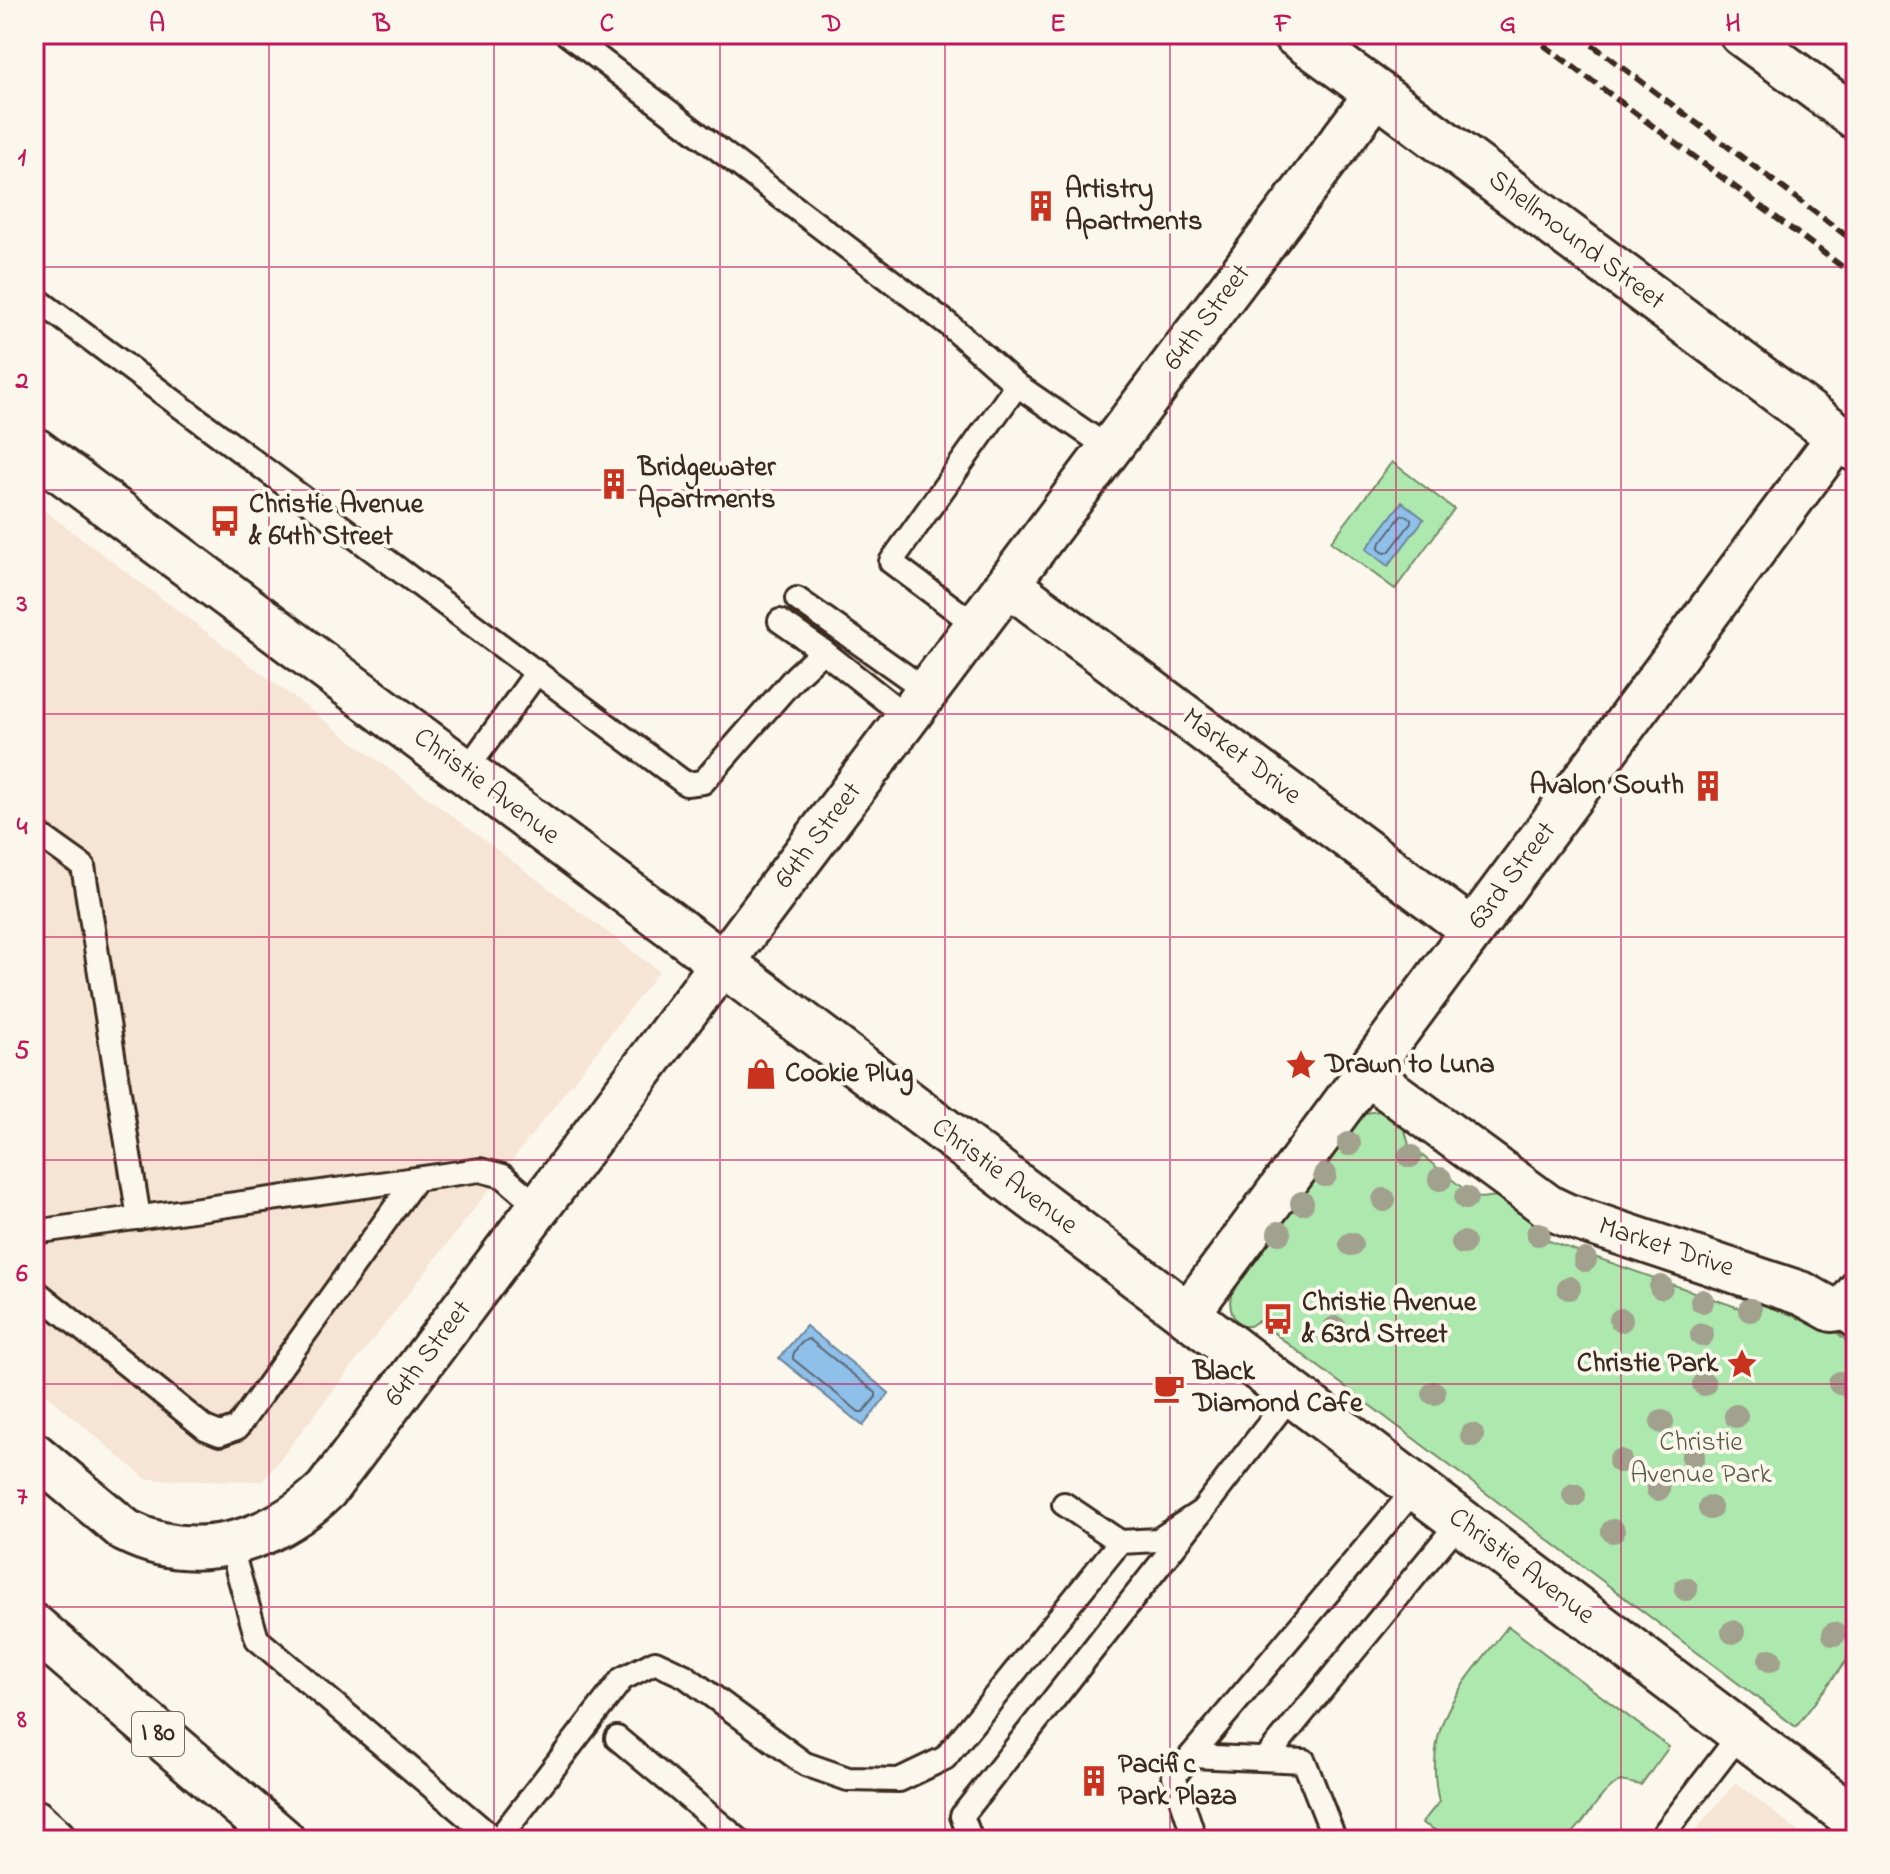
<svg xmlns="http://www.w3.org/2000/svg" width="1890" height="1874" viewBox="0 0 1890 1874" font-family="'Indie Flower',sans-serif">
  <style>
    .built { fill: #f6e4d4 }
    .green { fill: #ade9af; stroke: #748a66; stroke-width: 2 }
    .water { fill: #8ec0ea; stroke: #6d8498; stroke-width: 2 }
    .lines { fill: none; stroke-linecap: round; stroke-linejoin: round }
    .shore { stroke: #5c6670; stroke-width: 2 }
    .lane-casing { stroke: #3b2a1e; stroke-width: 28 }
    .street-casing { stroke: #3b2a1e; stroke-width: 48 }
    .secondary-casing { stroke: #3b2a1e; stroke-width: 50 }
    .highway-casing { stroke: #3b2a1e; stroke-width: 50 }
    .lane { stroke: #fbf7ec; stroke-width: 22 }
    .street { stroke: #fbf7ec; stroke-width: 42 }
    .secondary { stroke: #fbf7ec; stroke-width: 44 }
    .highway { stroke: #fbf7ec; stroke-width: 44 }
    .rail { stroke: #3b2a1e; stroke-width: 6; stroke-dasharray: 12 6; stroke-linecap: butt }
    .tree { fill: #a1a18e }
    .grid { fill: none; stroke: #c2185b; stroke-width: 2; stroke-opacity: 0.55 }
    .labels { text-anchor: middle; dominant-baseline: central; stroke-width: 8; stroke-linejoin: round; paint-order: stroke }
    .shield { fill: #fbf7ec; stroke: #75685c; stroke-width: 2 }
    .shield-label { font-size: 26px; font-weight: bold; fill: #3b2a1e }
    .poi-label { font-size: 28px; font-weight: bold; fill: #3b2a1e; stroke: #fbf7ec; text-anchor: start }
    .street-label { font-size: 28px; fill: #3b2a1e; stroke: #fbf7ec }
    .park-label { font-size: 28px; fill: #585a42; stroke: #fbf7ec }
    .neatline { fill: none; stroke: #c2185b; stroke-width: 3 }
    .grid-label { font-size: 26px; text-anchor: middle; font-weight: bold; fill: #c2185b }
  </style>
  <rect width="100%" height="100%" fill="#fbf7ec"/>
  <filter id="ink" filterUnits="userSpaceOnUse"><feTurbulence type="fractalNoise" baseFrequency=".0125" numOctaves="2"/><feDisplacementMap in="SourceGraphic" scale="16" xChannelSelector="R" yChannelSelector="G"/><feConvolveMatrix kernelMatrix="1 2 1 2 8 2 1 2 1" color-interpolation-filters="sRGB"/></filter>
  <g filter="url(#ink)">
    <g class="built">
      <path d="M34,503L659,971L263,1481L146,1479L34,1384Z"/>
      <path d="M1736,1782L1808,1840H1688Z"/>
    </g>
    <g class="green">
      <path d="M1392,462L1454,509L1395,589L1331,542Z"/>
      <path d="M1379,1111L1403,1123L1409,1145L1470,1194L1480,1198L1498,1196L1536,1222L1549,1241L1739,1308L1760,1300L1827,1324L1856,1349V1369L1850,1377L1856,1381V1648L1796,1727L1258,1321L1250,1326H1242C1229,1316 1228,1302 1233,1287L1360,1117L1365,1113Z"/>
      <path d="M1508,1626L1669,1747L1641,1785L1620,1781C1595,1795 1588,1823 1565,1840H1504L1483,1830L1475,1840H1453L1422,1823L1439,1802C1421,1722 1463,1685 1508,1626Z"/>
    </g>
    <g class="water">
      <path d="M1402,502L1424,519L1388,566L1366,549Z"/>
      <path d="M806,1326L889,1393L863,1426L779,1358Z"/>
    </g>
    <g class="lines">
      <g class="shore">
        <path d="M1405,515L1411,519V523L1389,552L1384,553L1379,549V545L1401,516Z"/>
        <path d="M809,1339L876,1393V1397L863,1412H859L793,1359C792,1352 802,1340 809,1339Z"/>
      </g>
      <defs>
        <g id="lane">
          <path d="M567,34L948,324L1017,385"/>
          <path d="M34,297L686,784L703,782L796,676L823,651L908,718"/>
          <path d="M797,599L927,691"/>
          <path d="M780,621L823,651"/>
          <path d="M977,626L891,562L1017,385L1110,449"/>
          <path d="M465,772L537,672"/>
          <path d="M34,831L83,866L139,1218"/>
          <path d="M34,1232L480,1170L503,1176L540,1208"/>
          <path d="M1856,1279L1832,1310L1856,1328"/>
          <path d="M34,1290L205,1428L220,1434L237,1428L415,1180"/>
          <path d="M1064,1504L1120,1542L1158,1540L1202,1511L1292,1394"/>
          <path d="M230,1544L257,1639L495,1840"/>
          <path d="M617,1738L739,1840"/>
          <path d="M1191,1756L1304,1761L1335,1840"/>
          <path d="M1266,1758L1460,1521"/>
          <path d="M498,1840L622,1679L655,1662L685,1676L805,1764L848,1779L899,1780L945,1758L1120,1542"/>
          <path d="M971,1840L962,1816L1202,1511"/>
          <path d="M1195,1840L1174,1776L1416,1488"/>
          <path d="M1659,1840L1741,1733"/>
        </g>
        <g id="street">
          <path d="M1741,34L1856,118"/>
          <path d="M1008,584L1472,930"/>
          <path d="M1366,1073L1549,1207L1566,1215L1803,1294L1832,1310"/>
          <path d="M1187,1315L1839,436"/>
          <path d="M34,1454L126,1531C196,1566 272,1542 326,1490L1377,93"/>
        </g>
        <g id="secondary">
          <path d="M1295,34L1377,93L1856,449"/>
          <path d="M34,450L765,995L1856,1820"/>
        </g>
        <g id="highway">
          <path d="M34,1627L282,1840"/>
          <path d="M34,1822L54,1840"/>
        </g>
      </defs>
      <use href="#lane" class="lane-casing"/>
      <use href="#street" class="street-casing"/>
      <use href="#secondary" class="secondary-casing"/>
      <use href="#highway" class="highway-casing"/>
      <use href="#lane" class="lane"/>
      <use href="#street" class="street"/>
      <use href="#secondary" class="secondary"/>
      <use href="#highway" class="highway"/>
      <g class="rail">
        <path d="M1529,34L1856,277"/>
        <path d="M1578,34L1856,243"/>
      </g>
    </g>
    <g class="tree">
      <circle cx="1349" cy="1144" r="12"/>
      <circle cx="1410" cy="1156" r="12"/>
      <circle cx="1325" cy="1175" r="12"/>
      <circle cx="1440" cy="1179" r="12"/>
      <circle cx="1466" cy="1198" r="12"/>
      <circle cx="1384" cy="1200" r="12"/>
      <circle cx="1302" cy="1203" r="12"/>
      <circle cx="1279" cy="1233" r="12"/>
      <circle cx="1538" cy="1234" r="12"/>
      <circle cx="1463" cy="1243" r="12"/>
      <circle cx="1351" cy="1244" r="12"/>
      <circle cx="1585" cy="1260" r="12"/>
      <circle cx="1661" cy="1287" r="12"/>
      <circle cx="1569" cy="1288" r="12"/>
      <circle cx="1702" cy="1301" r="12"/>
      <circle cx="1750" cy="1310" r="12"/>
      <circle cx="1621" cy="1320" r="12"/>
      <circle cx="1335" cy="1328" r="12"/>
      <circle cx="1702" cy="1335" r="12"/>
      <circle cx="1840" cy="1383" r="12"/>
      <circle cx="1704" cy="1384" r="12"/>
      <circle cx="1434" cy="1393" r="12"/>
      <circle cx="1736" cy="1416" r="12"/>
      <circle cx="1662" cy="1422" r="12"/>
      <circle cx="1472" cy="1435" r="12"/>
      <circle cx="1693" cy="1456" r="12"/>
      <circle cx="1620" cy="1461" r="12"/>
      <circle cx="1658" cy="1489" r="12"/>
      <circle cx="1574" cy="1495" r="12"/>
      <circle cx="1710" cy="1508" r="12"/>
      <circle cx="1613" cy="1531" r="12"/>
      <circle cx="1686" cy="1589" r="12"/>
      <circle cx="1733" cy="1632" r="12"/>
      <circle cx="1834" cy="1634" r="12"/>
      <circle cx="1770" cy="1660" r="12"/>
    </g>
  </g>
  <path class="grid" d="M269,34V1840M494,34V1840M720,34V1840M945,34V1840M1170,34V1840M1396,34V1840M1621,34V1840M34,267H1856M34,490H1856M34,714H1856M34,937H1856M34,1160H1856M34,1384H1856M34,1607H1856"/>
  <defs>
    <symbol id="building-bare" viewBox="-9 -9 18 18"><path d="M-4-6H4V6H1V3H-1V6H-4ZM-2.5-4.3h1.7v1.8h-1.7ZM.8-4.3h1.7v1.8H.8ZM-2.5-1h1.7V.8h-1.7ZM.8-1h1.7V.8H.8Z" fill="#c8321e" stroke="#fbf7ec" stroke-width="2.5" paint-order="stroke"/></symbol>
    <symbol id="bus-bare" viewBox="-9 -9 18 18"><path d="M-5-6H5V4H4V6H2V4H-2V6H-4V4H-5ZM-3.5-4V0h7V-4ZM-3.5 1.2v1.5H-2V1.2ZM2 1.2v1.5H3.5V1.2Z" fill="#c8321e" stroke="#fbf7ec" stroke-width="2.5" paint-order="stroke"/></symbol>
    <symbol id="sight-bare" viewBox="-9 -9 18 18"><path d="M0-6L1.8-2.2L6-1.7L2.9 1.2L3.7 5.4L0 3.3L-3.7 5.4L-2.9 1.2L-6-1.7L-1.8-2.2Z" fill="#c8321e" stroke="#fbf7ec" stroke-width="2.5" paint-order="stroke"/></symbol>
    <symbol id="shop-bare" viewBox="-9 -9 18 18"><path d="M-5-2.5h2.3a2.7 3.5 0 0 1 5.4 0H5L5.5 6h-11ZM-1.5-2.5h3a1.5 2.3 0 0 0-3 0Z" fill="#c8321e" stroke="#fbf7ec" stroke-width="2.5" paint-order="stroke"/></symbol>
    <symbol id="cafe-bare" viewBox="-9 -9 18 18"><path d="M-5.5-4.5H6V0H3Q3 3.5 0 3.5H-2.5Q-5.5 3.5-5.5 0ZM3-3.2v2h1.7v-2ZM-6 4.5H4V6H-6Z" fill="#c8321e" stroke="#fbf7ec" stroke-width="2.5" paint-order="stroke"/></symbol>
  </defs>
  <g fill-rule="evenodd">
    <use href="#building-bare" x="1019" y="184" width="44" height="44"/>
    <use href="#building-bare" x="592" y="462" width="44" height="44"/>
    <use href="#bus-bare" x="203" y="499" width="44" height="44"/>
    <use href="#building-bare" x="1686" y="764" width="44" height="44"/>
    <use href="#sight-bare" x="1279" y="1043" width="44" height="44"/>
    <use href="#shop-bare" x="739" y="1052" width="44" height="44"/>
    <use href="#bus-bare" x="1256" y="1297" width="44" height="44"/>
    <use href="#sight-bare" x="1720" y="1342" width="44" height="44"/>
    <use href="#cafe-bare" x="1147" y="1366" width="44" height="44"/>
    <use href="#building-bare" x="1072" y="1759" width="44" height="44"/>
  </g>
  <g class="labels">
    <rect class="shield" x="132" y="1712" width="52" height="44" rx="6"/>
    <g class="shield-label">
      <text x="158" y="1734">I 80</text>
    </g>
    <g class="poi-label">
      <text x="1065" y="190">Artistry<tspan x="1065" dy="32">Apartments</tspan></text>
      <text x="638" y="468">Bridgewater<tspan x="638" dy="32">Apartments</tspan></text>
      <text x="249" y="505">Christie Avenue<tspan x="249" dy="32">&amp; 64th Street</tspan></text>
      <text x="1684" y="786" text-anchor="end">Avalon South</text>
      <text x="1325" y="1065">Drawn to Luna</text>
      <text x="785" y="1074">Cookie Plug</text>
      <text x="1302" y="1303">Christie Avenue<tspan x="1302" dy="32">&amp; 63rd Street</tspan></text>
      <text x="1718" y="1364" text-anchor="end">Christie Park</text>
      <text x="1193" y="1372">Black<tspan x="1193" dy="32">Diamond Cafe</tspan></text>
      <text x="1118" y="1765">Pacific<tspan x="1118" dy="32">Park Plaza</tspan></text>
    </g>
    <g class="street-label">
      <text transform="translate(1576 241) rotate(37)">Shellmound Street</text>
      <text transform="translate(1208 318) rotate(-53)">64th Street</text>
      <text transform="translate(1241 757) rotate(37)">Market Drive</text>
      <text transform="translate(486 787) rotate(37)">Christie Avenue</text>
      <text transform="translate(819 836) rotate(-53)">64th Street</text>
      <text transform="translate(1513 876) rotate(-53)">63rd Street</text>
      <text transform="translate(1004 1177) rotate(37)">Christie Avenue</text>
      <text transform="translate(1666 1248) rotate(18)">Market Drive</text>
      <text transform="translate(429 1354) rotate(-53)">64th Street</text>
      <text transform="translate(1521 1567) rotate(37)">Christie Avenue</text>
    </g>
    <g class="park-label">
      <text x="1701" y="1443">Christie<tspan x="1701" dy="32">Avenue Park</tspan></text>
    </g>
  </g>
  <rect width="1890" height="1874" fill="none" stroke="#fbf7ec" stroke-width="88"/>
  <rect x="44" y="44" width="1802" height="1786" class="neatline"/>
  <g class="grid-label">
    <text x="157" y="31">A</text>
    <text x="382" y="31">B</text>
    <text x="607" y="31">C</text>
    <text x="832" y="31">D</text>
    <text x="1058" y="31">E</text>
    <text x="1283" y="31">F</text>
    <text x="1508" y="31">G</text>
    <text x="1733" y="31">H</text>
    <text x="22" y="165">1</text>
    <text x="22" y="388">2</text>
    <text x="22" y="611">3</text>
    <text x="22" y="834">4</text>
    <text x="22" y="1058">5</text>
    <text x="22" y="1281">6</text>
    <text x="22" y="1504">7</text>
    <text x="22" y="1727">8</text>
  </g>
</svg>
